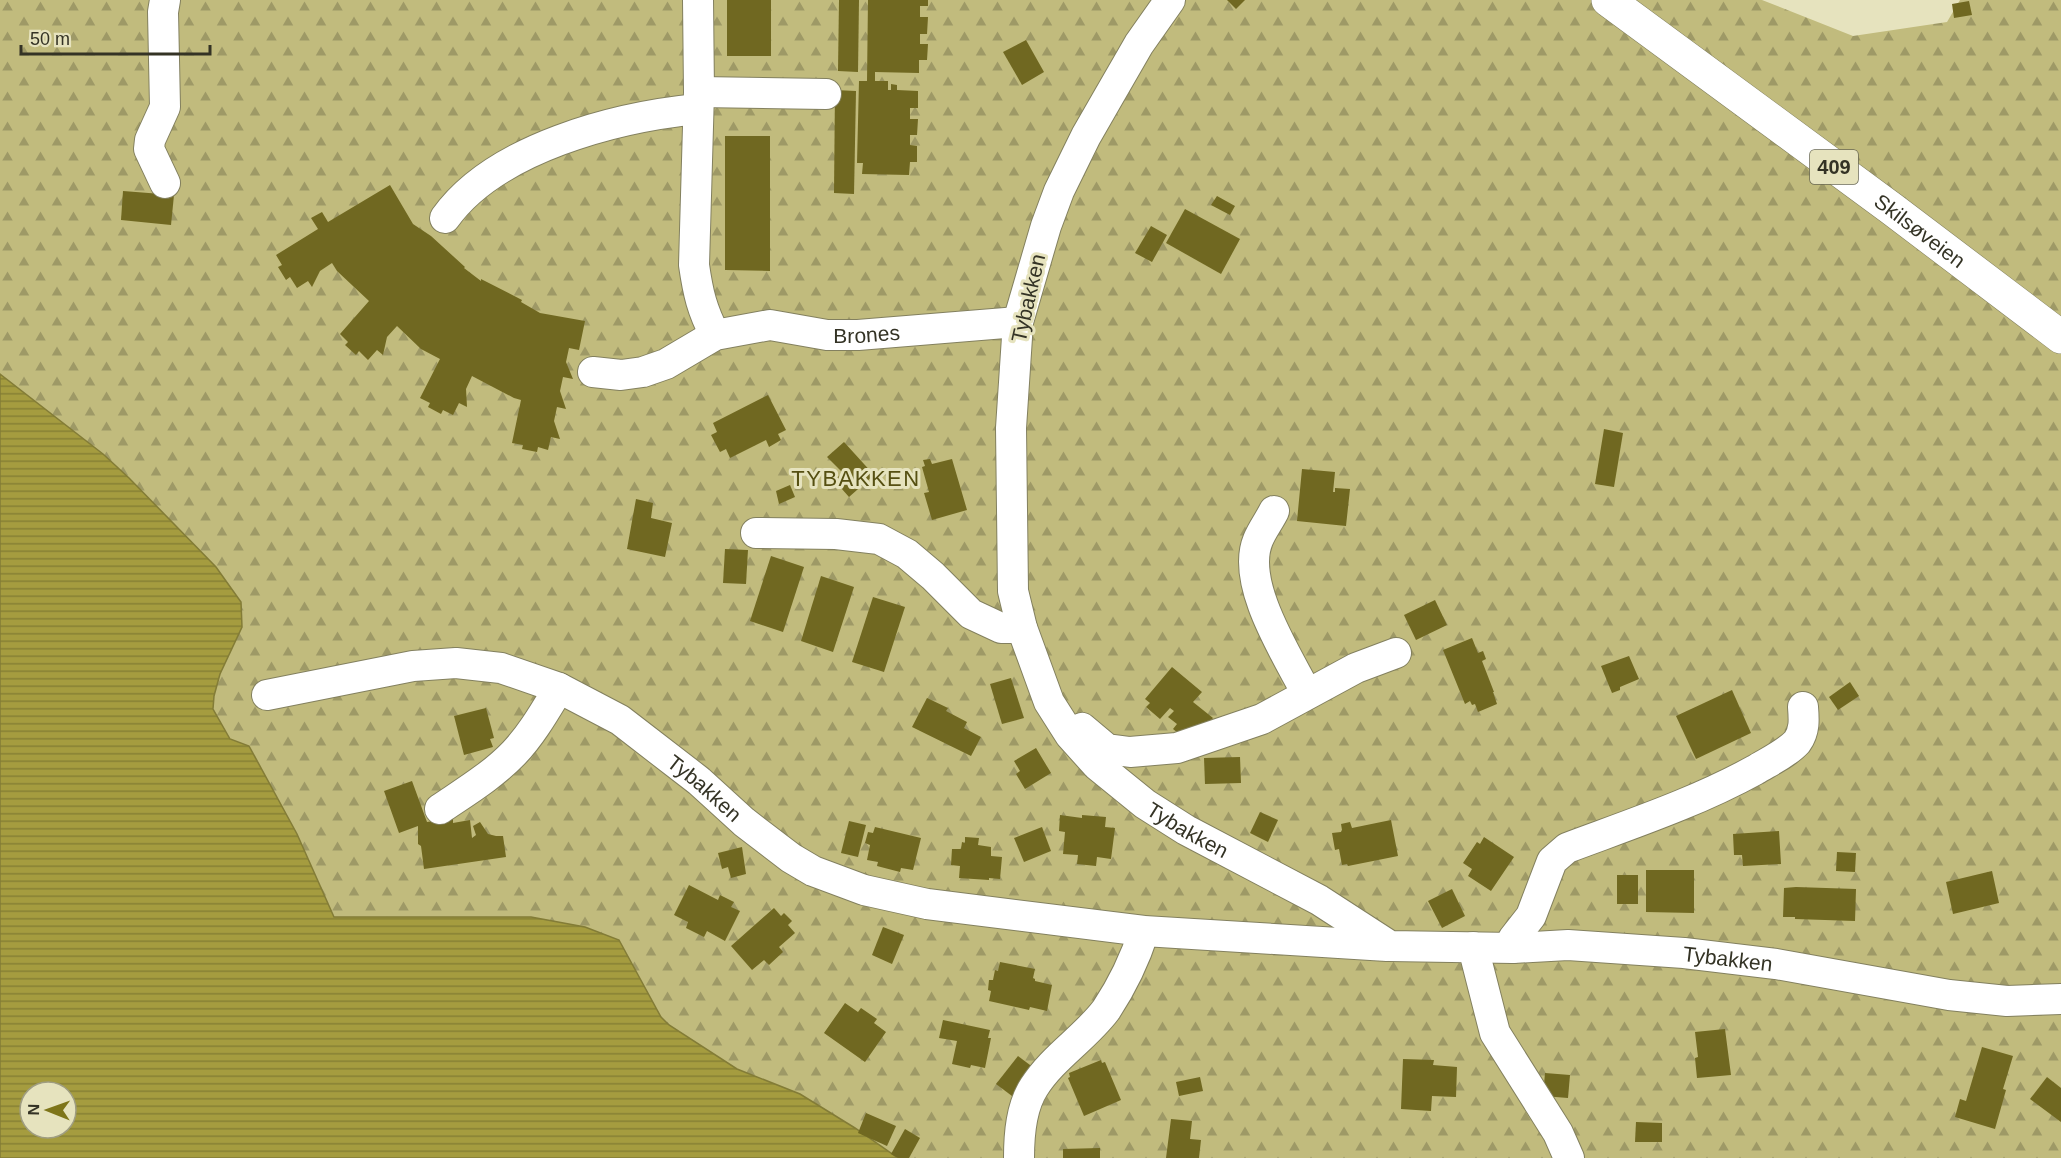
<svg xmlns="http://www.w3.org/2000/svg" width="2061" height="1158" viewBox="0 0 2061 1158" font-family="Arial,sans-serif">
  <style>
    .forest { fill: url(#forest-firs) }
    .water { fill: url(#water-rules); stroke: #837c37; stroke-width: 1.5; fill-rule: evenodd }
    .building { fill: #706821 }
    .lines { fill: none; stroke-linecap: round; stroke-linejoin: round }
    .minor-casing { stroke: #83805f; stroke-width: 32 }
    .major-casing { stroke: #83805f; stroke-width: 34 }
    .minor { stroke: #fff; stroke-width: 30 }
    .major { stroke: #fff; stroke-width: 33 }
    .labels { text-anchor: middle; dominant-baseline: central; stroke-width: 6; stroke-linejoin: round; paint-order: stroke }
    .shield { fill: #e6e3be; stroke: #696853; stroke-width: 1.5 }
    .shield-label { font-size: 20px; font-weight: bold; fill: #343325 }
    .street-label { font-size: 21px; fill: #343325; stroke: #e6e3be }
    .neighbourhood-label { font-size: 22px; letter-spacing: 1.5px; fill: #565012; stroke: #e6e3be }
  </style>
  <defs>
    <pattern id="forest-firs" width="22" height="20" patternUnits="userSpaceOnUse" patternTransform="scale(1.5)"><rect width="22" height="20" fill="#c1bb7d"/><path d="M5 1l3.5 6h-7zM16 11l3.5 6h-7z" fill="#9e9966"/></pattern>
    <pattern id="water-rules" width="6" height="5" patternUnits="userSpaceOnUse" patternTransform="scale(1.5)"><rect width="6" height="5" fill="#a59c3f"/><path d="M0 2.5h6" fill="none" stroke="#878035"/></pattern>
  </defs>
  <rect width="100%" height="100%" fill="#e6e3be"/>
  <path class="forest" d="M0,0H1762L1853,36L1947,22L1960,0H2061V1158H898L855,1128L800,1094L737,1069L669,1025L661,1017L531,917H334L297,834L249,746L230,739C225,730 218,720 214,711C207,690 233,646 242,627L103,454L0,374Z"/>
  <path class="water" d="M0,374L103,454L129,478L216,567L241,602L242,627L220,674L214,696L213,709L230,739L249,746L297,834L334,917H531L585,927L619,940L661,1017L669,1025L737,1069L800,1094L855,1128L898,1158H0ZM30,1092H66V1128H30Z"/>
  <g class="building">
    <rect x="727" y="0" width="44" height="56"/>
    <path d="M839,0H859L858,72L838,71Z"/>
    <path d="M868,0H928V6H920V17H928L927,34H920V44H928L927,60H919V73L875,72V81H888V90H891V84L897,85V90L918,91V108H910V119H918L917,135H910V145L917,146V162H910L909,175L862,174L863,163H857L859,81H867Z"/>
    <path d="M1227,0H1245L1236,9Z"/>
    <path d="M1969,1L1972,15L1954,18L1952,4Z"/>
    <path d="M1026,40L1044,72L1022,85L1003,52Z"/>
    <path d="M835,90L856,91L854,194L834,193Z"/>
    <path d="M725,136H770V271L725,270Z"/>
    <path d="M390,185L413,224L431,236L465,267L464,268L481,281V279L522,300L521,302L540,313L585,321L579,350L569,348L566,362L573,379L563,377L560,391L566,409L557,407L554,421L560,439L551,437L548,450L538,447L537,452L522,449L523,445L512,443L521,400L514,398L472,376L466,389L467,407L459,403L453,415L443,410L441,414L428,407L430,403L420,398L440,359L421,349L397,326L387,337L383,355L377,350L368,360L359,351L356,355L345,345L348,342L340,334L369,301L337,271L332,263L320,271L312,287L308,281L297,288L290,277L286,280L278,267L282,265L276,255L318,229L311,218L322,212L328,222Z"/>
    <path d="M123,191L174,195L171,225L121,220Z"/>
    <path d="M1217,196L1235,206L1230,215L1211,205Z"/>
    <path d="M1185,209L1240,239L1221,274L1166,243Z"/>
    <path d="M1151,226L1167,235L1152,262L1135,253Z"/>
    <path d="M768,395L786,430L778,434L781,440L769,447L766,440L730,458L726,449L720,452L711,435L717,432L713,423Z"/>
    <path d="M1604,429L1623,433L1614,487L1595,484Z"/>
    <path d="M844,442L874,475L849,497L834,480L843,473L827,457Z"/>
    <path d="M930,459L932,464L952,459L967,510L932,520L924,493L929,492L922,467L925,466L923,460Z"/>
    <path d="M1302,469L1335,472L1333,492H1335V488L1350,489L1346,526L1297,521Z"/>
    <path d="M790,485L795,497L779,504L776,491Z"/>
    <path d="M636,499L653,503L651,518L672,523L665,557L627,549Z"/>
    <path d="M725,549L748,550L746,584L723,583Z"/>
    <path d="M771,556L804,567L783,632L750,621Z"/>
    <path d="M821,576L854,587L833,652L801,641Z"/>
    <path d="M873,597L905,607L884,672L852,662Z"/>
    <path d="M1435,600L1447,625L1416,640L1404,615Z"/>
    <path d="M1472,638L1478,653L1483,651L1486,659L1482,661L1494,692H1493L1497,704L1478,712L1475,704L1472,705L1470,701L1465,704L1443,650Z"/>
    <path d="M1629,656L1639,679L1620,687V690L1612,693L1601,666Z"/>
    <path d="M1172,667L1202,692L1193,702L1213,718L1195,739L1183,737L1173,729L1177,724L1168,717L1174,711L1170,708L1160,719L1146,707L1150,703L1145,699Z"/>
    <path d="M1011,678L1024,718L1002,724L990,684Z"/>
    <path d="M1850,682L1859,696L1838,710L1829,697Z"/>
    <path d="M1732,690L1751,733L1696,759L1676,716Z"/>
    <path d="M927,698L948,708L946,711L967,722L964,728L981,737L971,756L912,727Z"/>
    <path d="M486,708L494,738L490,739L493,747L464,755L454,716Z"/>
    <path d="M1036,748L1051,773L1025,789L1016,774L1020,771L1014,761Z"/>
    <path d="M1240,757L1241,783L1205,784L1204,758Z"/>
    <path d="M412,781L427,822L453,818V823L470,820L472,838L476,835L473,826L480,822L488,834L496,836H503L506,857L424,869L421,846L418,844V826L399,833L384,791Z"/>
    <path d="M1260,812L1278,820L1268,842L1250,833Z"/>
    <path d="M1060,815L1082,818V815L1106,817L1105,827L1115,828L1111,859L1097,857L1096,866L1077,864L1078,855L1063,854L1065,832L1059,831Z"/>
    <path d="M1391,820L1398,856L1348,866L1347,864L1342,865L1339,849L1335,850L1332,833L1341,832L1342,830L1341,824L1350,822L1352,828Z"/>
    <path d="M849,821L866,825L858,857L841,853Z"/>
    <path d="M875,827L921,838L913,870L901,868L900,872L877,866L878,862L867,860L870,845L865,843L868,832L873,833Z"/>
    <path d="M1042,827L1051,851L1024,862L1014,838Z"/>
    <path d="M1779,831L1781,864L1743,866L1742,855H1734L1733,834Z"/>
    <path d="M965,837L979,838L978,845L991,847V856L1002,857L1000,879L989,878V880L959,878L960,866L951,865L952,849H961L962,842L965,843Z"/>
    <path d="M1484,837L1514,857L1491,891L1468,876L1472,869L1463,863L1477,842L1480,844Z"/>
    <path d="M742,847L746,874L731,878L728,867L722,869L718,853Z"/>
    <path d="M1837,852L1856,853L1855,872L1836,871Z"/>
    <path d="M1646,870H1694V913L1646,912Z"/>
    <path d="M1992,871L1999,903L1953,914L1946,882Z"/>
    <rect x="1617" y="875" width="21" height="29"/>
    <path d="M689,885L718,900L720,895L734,902L731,907L740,911L725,941L707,931L704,937L686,928L688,922L674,915Z"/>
    <path d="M1796,887L1856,889L1855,921L1795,919V917H1783L1784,888Z"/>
    <path d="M1452,889L1465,916L1442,928L1428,901Z"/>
    <path d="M774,908L781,916L784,913L792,921L788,925L795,933L779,947L783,952L769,965L764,960L752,970L731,946Z"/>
    <path d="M883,927L904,935L892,964L872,955Z"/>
    <path d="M1000,962L1035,969L1033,978L1035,979V981L1052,985L1047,1011L1030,1007L1029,1010L989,1001L991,991L988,990L989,980H993L995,970L998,971Z"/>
    <path d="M845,1003L858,1012L861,1008L877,1019L874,1023L886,1032L865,1062L824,1033Z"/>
    <path d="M943,1020L990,1030L988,1038H991L985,1068L971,1065L970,1068L952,1064L957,1041L939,1038Z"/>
    <path d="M1725,1029L1731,1075L1697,1078L1695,1058L1698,1057L1695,1032Z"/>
    <path d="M1982,1047L2013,1056L2003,1089L2006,1090L1995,1129L1955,1117L1960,1099L1966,1101Z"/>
    <path d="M1018,1056L1038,1071L1016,1099L996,1084Z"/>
    <path d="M1403,1059L1434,1060L1433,1065L1457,1067L1456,1097L1432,1096L1431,1111L1401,1109Z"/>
    <path d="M1101,1060L1102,1063L1105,1062L1121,1100L1084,1116L1068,1078L1070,1077L1069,1073Z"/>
    <path d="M1545,1073L1570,1075L1568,1098L1543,1096Z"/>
    <path d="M1200,1077L1203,1091L1179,1096L1176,1082Z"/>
    <path d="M2047,1077L2061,1088V1122L2030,1099Z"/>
    <path d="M866,1113L896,1126L887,1146L858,1133Z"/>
    <path d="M1171,1119L1192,1121L1190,1139L1201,1140L1199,1158H1166Z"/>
    <path d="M1636,1122L1662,1123V1142H1635Z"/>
    <path d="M905,1129L920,1138L909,1158H898L891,1154Z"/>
    <path d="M1100,1148V1158H1063V1149Z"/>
  </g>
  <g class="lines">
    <defs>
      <g id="minor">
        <path d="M165,0L163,12L165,107L150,140L149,149L165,183"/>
        <path d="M698,0L699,92L694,265C698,293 702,310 715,335"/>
        <path id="s1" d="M1170,0L1139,44L1109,96L1086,136L1059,191L1046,226L1018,322L1011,428L1013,591L1022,628L1049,702L1070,735L1097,765L1145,804L1186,830L1319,900L1390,946L1513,948L1568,945L1684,953L1776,964L1949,995L2007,1001L2061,999"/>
        <path d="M699,92L826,94"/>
        <path d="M445,218C495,148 616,117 698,109"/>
        <path id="s2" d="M593,372L621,375L643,372L666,364L715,335L770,325L827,335H858L1018,322"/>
        <path d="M1274,511C1269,521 1262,530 1258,540C1240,583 1287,655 1307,694"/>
        <path d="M756,533L836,534L879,539L907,554L933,576L971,614L1001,628H1022"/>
        <path id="s3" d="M267,695L413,666L456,663L501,668L559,688L620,720L699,781L744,822L791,858L813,871L864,890L927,904L1144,931L1387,946"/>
        <path d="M1080,729L1082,728L1107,749L1130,752L1177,748L1262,719L1356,668L1396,653"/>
        <path d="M440,809C465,792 493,775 514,753C532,734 545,711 559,688"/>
        <path d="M1473,947L1495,1033L1558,1133L1569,1158"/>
        <path d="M1513,948V939L1531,916L1552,861L1567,848C1631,824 1695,803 1755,770C1768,762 1786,754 1797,742C1805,731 1804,719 1803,707"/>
        <path d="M1019,1158C1019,1134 1021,1107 1034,1087C1053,1057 1085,1038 1106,1010C1122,986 1135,959 1144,931"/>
      </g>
      <g id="major">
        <path id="s4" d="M1608,0L1892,209L2061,337"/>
      </g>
    </defs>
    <use href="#minor" class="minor-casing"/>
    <use href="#major" class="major-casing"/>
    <use href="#minor" class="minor"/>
    <use href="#major" class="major"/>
  </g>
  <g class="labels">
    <rect class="shield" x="1810" y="150" width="48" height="34" rx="4.5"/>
    <g class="shield-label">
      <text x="1834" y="167">409</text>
    </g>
    <g class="street-label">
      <text stroke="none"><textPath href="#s4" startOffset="388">Skilsøveien</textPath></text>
      <text transform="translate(1028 298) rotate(-77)">Tybakken</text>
      <text stroke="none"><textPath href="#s2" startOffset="285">Brones</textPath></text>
      <text stroke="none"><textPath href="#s3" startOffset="476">Tybakken</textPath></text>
      <text stroke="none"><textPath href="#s1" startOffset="936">Tybakken</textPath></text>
      <text stroke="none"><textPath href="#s1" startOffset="1508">Tybakken</textPath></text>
    </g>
    <g class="neighbourhood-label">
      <text x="856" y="478">TYBAKKEN</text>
    </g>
  </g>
  <g transform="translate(48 1110) rotate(271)"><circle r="28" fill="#e6e3be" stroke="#9f9d81" stroke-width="1.5"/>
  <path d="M0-4.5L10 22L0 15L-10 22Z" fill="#7e7519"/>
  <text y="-9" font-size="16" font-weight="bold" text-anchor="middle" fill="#343325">N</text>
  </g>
  <path d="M21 45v9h189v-9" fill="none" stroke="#343325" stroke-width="3"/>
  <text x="30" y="45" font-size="18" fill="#343325" stroke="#e6e3be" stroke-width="4.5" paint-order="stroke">50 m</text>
</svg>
